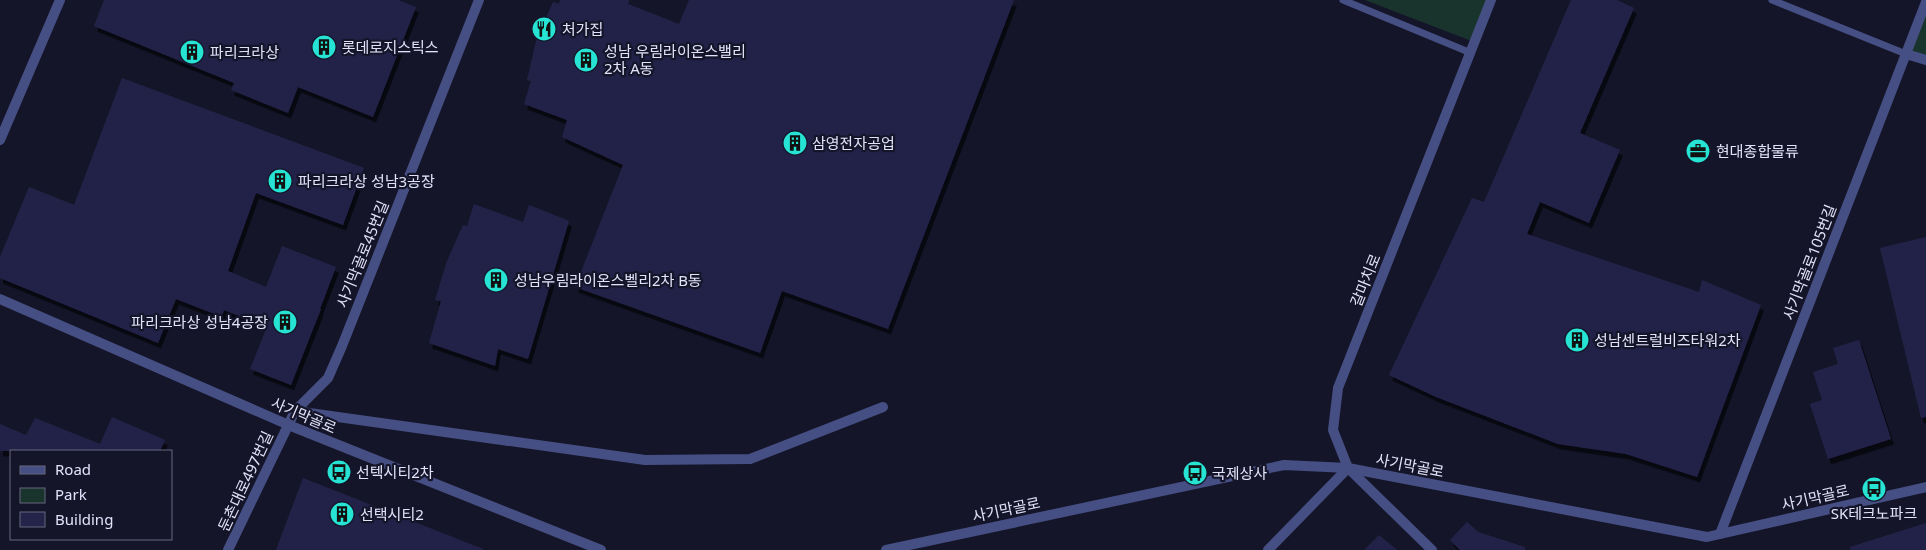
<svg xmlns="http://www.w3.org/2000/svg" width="1926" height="550" viewBox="0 0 1926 550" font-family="'Noto Sans','Noto Sans KR',sans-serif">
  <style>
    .green { fill: #19332d }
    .building { fill: #242349; filter: url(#shadow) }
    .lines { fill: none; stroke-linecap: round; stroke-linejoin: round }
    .service { stroke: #464f83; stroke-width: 7 }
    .minor { stroke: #464f83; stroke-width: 10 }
    .tertiary { stroke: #464f83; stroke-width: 10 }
    .labels { text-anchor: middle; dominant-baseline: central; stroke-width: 4.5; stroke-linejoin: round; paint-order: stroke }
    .poi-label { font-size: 15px; fill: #e2e3fb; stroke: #15152a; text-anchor: start }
    .street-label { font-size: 15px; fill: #e2e3fb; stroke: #15152a }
  </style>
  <defs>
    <filter id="shadow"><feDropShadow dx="3" dy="5.5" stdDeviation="0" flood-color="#0009"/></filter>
  </defs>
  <rect width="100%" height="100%" fill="#15152a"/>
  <g class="green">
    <path d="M1365,0H1490L1474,42Z"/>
    <path d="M1926,2V60L1906,54Z"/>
  </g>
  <g class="building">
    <path d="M104,0H398L416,7L373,117L298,87L288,113L231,90L234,83L94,26Z"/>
    <path d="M560,0H629L628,4L679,24L689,0H1014L888,329L782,291L760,353L575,287L623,165L562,137L567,120L524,104L531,81L527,80L536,41L553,2L559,4Z"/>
    <path d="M1571,0H1617L1634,8L1580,133L1620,150L1589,223L1540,202L1527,234L1699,292L1702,280L1761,305L1697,477L1626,454L1558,444L1436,397L1389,375L1472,198L1484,202Z"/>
    <path d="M122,78L364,168L343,225L256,193L228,271L266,287L282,246L336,267L320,309H321L291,385L250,369L267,327L224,310L222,317L176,299L158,343L0,278V257L29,187L74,205Z"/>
    <path d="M474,204L523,222L529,205L569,221L528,359L498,349L495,366L429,343L441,301L435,300L447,261L463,225L467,226Z"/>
    <path d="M1926,237V417L1921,418L1880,248Z"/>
    <path d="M1859,340L1891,439L1828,459L1810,404L1822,400L1813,372L1838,364L1833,348Z"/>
    <path d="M112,417L165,440L160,451H0V424L26,435L35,418L100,444Z"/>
    <path d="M303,478L483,549V550H276Z"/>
    <path d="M1467,522L1478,532L1525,547V550H1460L1450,540Z"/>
    <path d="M1926,523V550H1850V547Z"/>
    <path d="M1379,535L1397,550H1364Z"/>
  </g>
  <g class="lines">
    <g class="service">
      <path d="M1343,0L1471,53"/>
      <path d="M1772,0L1906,54"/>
    </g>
    <g class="minor">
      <path d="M1906,54L1926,60"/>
      <path d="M0,140L60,0"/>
      <path d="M295,411L645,460L750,459L883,407"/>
      <path d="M1720,534L1926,2"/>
      <path d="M228,550L295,411L328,378L342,346L479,0"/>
      <path d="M1268,550L1348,468"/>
      <path d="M1432,550L1348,468L1333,430L1338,388L1491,0"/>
    </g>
    <g class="tertiary">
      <path d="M0,299L291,426L601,550"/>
      <path d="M886,550L1284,465L1348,468L1707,537L1926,487"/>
    </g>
  </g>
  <defs>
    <symbol id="restaurant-disc" viewBox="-11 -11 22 22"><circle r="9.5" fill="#26e3d3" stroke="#15152a"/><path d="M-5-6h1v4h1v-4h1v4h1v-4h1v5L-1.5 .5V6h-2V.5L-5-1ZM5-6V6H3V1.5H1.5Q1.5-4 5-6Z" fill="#111"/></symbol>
    <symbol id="building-disc" viewBox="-11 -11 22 22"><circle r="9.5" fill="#26e3d3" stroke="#15152a"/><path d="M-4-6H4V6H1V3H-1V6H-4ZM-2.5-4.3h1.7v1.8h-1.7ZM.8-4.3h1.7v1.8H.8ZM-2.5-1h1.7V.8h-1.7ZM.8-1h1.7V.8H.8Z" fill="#111"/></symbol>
    <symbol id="office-disc" viewBox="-11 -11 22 22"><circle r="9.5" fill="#26e3d3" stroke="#15152a"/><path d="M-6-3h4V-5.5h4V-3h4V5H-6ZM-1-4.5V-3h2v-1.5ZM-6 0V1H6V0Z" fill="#111"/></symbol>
    <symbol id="bus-disc" viewBox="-11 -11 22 22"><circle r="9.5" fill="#26e3d3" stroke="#15152a"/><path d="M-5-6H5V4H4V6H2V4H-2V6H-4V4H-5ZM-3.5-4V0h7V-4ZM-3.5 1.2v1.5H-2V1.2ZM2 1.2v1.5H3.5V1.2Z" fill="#111"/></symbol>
  </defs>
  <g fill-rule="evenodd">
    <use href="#restaurant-disc" x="530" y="15" width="28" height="28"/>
    <use href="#building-disc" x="310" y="33" width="28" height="28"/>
    <use href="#building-disc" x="178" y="38" width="28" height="28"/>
    <use href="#building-disc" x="572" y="46" width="28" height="28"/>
    <use href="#building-disc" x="781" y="129" width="28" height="28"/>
    <use href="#office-disc" x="1684" y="137" width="28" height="28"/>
    <use href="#building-disc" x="266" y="167" width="28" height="28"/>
    <use href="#building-disc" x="482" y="266" width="28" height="28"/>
    <use href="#building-disc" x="271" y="308" width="28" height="28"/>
    <use href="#building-disc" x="1563" y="326" width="28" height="28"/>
    <use href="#bus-disc" x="325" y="458" width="28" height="28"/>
    <use href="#bus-disc" x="1181" y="459" width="28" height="28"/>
    <use href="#bus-disc" x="1860" y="475" width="28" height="28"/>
    <use href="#building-disc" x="328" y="500" width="28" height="28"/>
  </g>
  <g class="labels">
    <g class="poi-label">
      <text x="562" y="29">처가집</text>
      <text x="342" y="47">롯데로지스틱스</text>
      <text x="604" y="51">성남 우림라이온스밸리<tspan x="604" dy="17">2차 A동</tspan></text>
      <text x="210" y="52">파리크라상</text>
      <text x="812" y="143">삼영전자공업</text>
      <text x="1716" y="151">현대종합물류</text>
      <text x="298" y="181">파리크라상 성남3공장</text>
      <text x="514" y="280">성남우림라이온스벨리2차 B동</text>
      <text x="268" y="322" text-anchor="end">파리크라상 성남4공장</text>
      <text x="1594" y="340">성남센트럴비즈타워2차</text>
      <text x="356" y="472">선텍시티2차</text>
      <text x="1212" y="473">국제상사</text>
      <text x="1874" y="513" text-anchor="middle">SK테크노파크</text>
      <text x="360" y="514">선택시티2</text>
    </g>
    <g class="street-label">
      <text transform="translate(362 254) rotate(-68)">사기막골로45번길</text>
      <text transform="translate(1809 262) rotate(-69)">사기막골로105번길</text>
      <text transform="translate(1365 280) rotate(-68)">갈마치로</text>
      <text transform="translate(304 415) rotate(23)">사기막골로</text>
      <text transform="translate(1410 465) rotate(11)">사기막골로</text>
      <text transform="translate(245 481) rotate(-65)">둔촌대로497번길</text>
      <text transform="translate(1815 497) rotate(-13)">사기막골로</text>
      <text transform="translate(1006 509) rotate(-12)">사기막골로</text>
    </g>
  </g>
  <rect x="10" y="450" width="162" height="90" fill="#15152a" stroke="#67677e"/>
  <rect x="20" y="466" width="25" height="8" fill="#464f83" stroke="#67677e"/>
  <text x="55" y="475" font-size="15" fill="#e2e3fb">Road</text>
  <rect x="20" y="488" width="25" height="15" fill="#19332d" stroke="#67677e"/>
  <text x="55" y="500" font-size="15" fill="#e2e3fb">Park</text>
  <rect x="20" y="512" width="25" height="15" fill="#242349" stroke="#67677e"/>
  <text x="55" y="525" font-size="15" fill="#e2e3fb">Building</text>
</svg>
